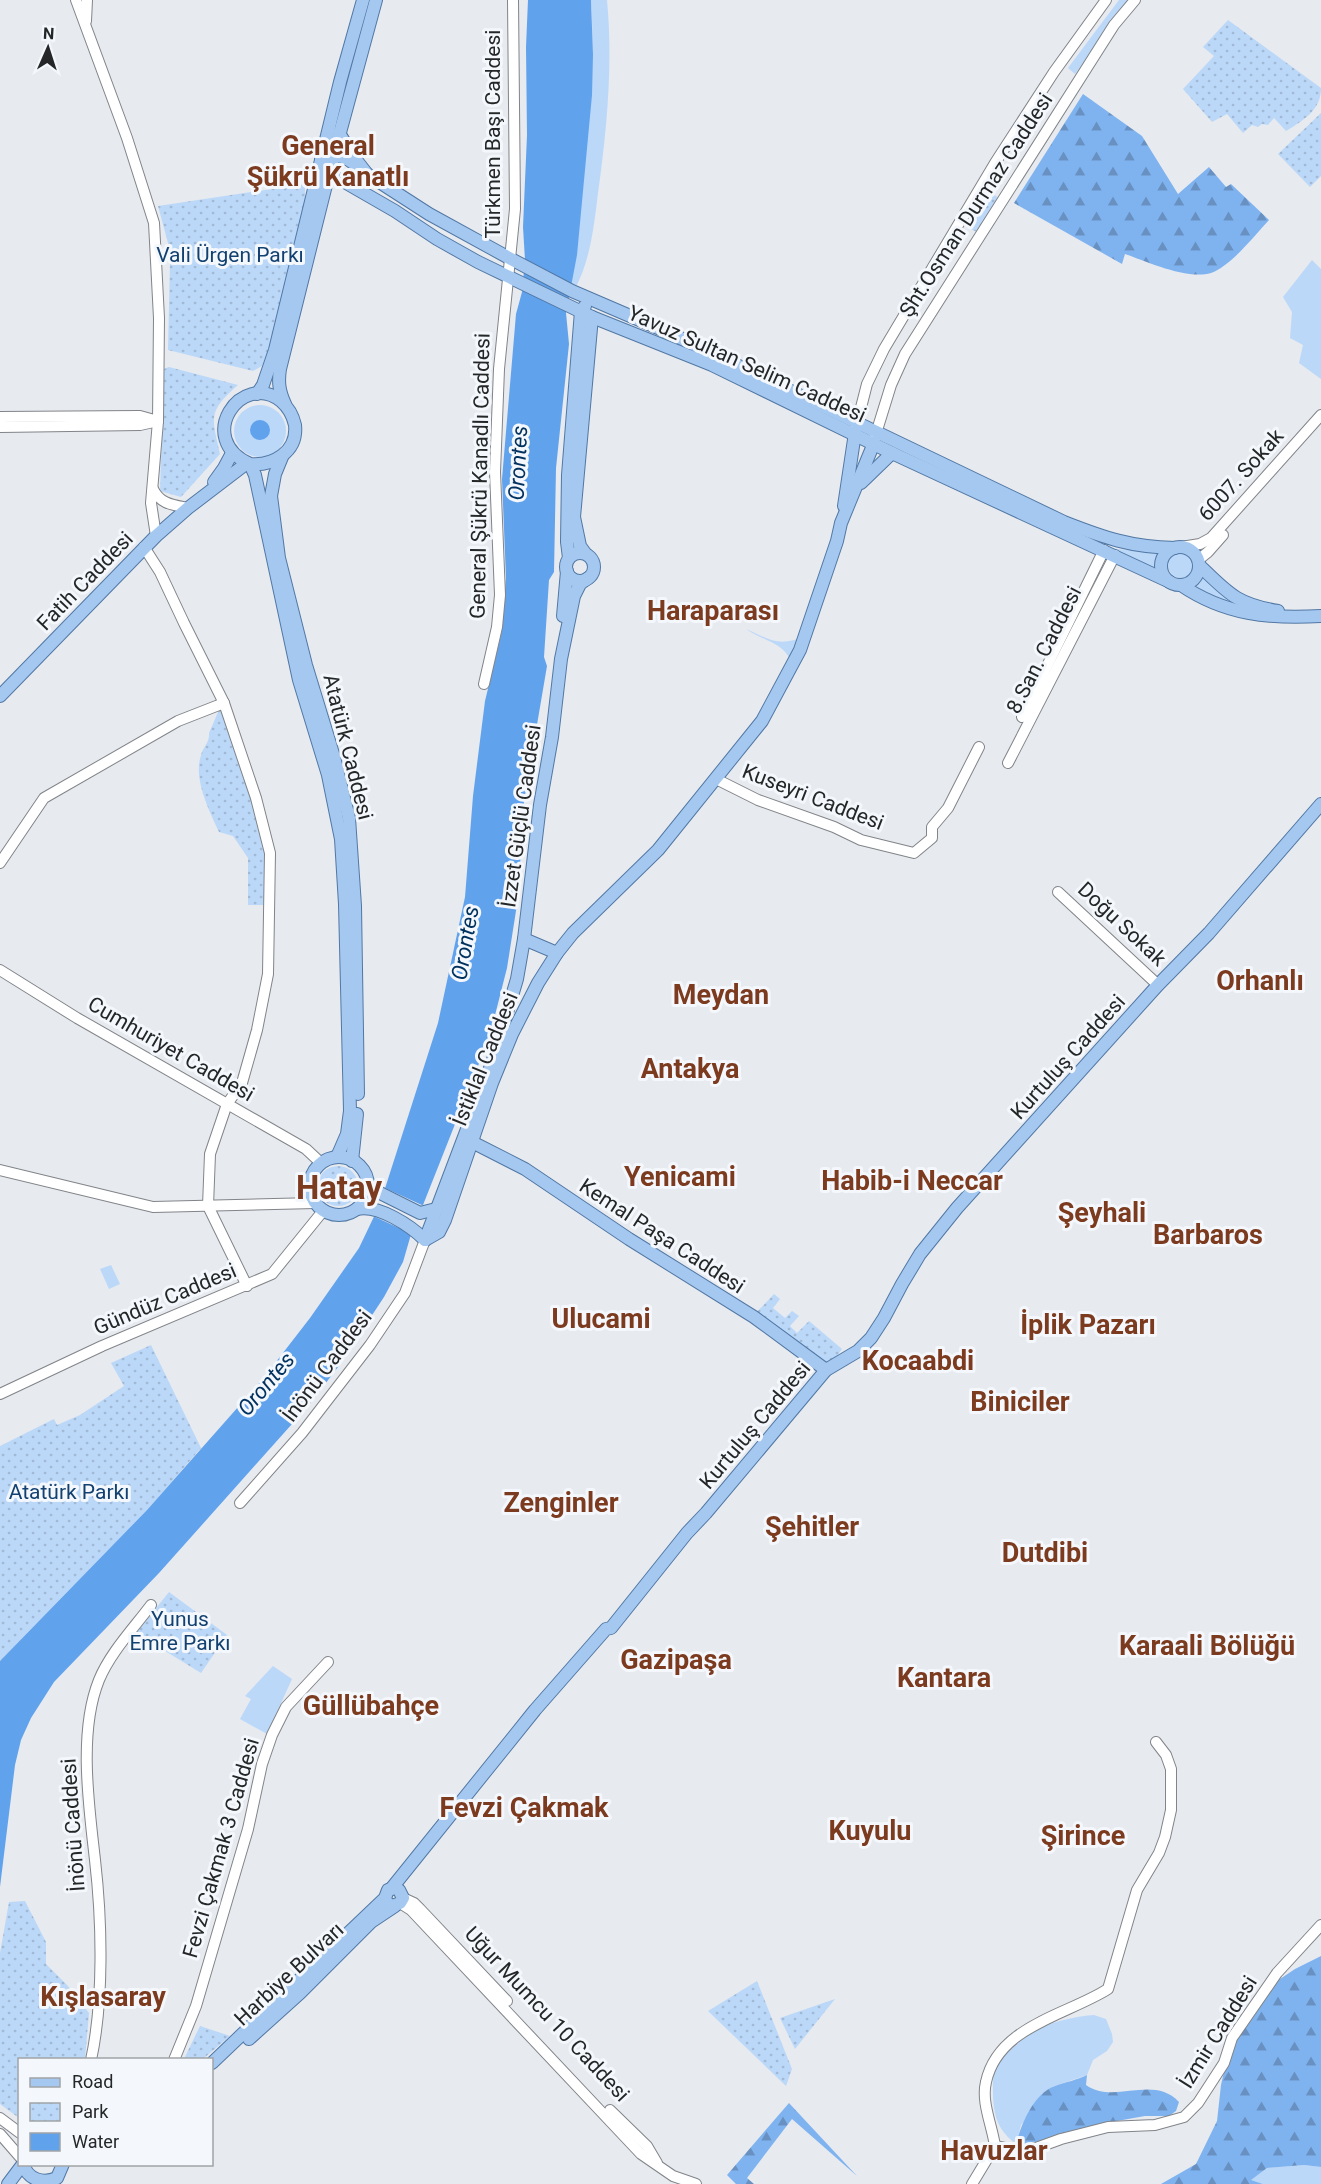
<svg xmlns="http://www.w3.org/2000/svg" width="1321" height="2184" viewBox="0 0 1321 2184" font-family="Roboto,sans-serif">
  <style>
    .grass { fill: #bbd8f9 }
    .forest { fill: url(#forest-firs) }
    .park { fill: url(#park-dots) }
    .water { fill: #61a2ed }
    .pier { fill: #e7eaef }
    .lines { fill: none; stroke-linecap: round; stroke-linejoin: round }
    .secondary-casing { stroke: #818488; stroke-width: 12 }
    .primary-casing { stroke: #5178a4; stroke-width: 14 }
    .secondary { stroke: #fff; stroke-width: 10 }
    .primary { stroke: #a5c8f1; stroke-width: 12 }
    .labels { text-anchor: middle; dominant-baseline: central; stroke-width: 6; stroke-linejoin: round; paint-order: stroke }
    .street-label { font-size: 21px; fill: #242627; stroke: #f4f8fc }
    .park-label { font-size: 21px; fill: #124070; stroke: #f4f8fc }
    .water-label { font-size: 22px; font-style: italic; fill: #00315f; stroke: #f4f8fc }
    .district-label { font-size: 27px; font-weight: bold; fill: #7c3a1e; stroke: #f4f8fc }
    .town-label { font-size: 33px; font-weight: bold; fill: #7c3a1e; stroke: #f4f8fc }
  </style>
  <defs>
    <pattern id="forest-firs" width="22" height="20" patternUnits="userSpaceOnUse" patternTransform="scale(1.5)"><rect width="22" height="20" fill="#7fb3f0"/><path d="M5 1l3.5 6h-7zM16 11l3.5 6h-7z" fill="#6891c2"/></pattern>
    <pattern id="park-dots" width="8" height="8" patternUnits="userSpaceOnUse" patternTransform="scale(1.5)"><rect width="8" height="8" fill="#bbd8f9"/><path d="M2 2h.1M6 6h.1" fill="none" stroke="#a1b9d5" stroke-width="1.8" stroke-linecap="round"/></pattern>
  </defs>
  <rect width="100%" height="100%" fill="#e7eaef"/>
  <g class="grass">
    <path d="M591,0H607C613,64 607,129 598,193C594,225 591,257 576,287L571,284C578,248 579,211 583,175C590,114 595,61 591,0Z"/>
    <path d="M1119,0H1130L1075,74L1068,68Z"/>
    <path d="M1312,260L1321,269V379L1299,363L1303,345L1290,338L1292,312L1283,297Z"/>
    <circle cx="260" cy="431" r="26"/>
    <path d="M1098,547L1150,552L1162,551L1159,574Z"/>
    <circle cx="1181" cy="565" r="13"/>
    <path d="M1203,571L1230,603L1188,588L1195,583Z"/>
    <path d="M746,629C771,640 779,648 807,635L792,664C785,642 762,641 746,629Z"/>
    <path d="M111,1265L120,1284L109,1289L100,1269Z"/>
    <path d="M273,1666L292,1679L267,1734L240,1719L251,1699L245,1696Z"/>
    <path d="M1094,2015L1106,2019L1112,2034L1113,2042L1107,2051L1093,2060L1087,2075L1052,2087L1021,2125L1016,2144C999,2131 994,2118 993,2096C993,2086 992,2073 997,2064C1016,2031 1059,2018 1094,2015Z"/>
    <path d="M1304,2165L1321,2167V2184H1263L1250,2180L1267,2168Z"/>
  </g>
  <g class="forest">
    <path d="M1083,94L1142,136L1178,194L1209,167L1226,187L1231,184L1269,220C1255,235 1231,266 1211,273C1187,280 1148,262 1125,254L1122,264L1014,203Z"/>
    <path d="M1321,1956V2167L1304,2165L1267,2168L1251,2180L1263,2184H1161L1196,2164L1217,2121L1221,2085L1229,2050L1277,1981L1295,1969Z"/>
    <path d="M1087,2075L1086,2085C1114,2105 1153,2074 1179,2102L1176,2111L1169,2116H1145L1117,2121L1024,2145L1016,2144C1021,2124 1034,2093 1055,2086C1066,2082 1077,2080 1087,2075Z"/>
    <path d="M789,2103L857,2176L792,2119L747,2178L754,2184H736L727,2175Z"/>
  </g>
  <g class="park">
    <path d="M1228,20L1321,88C1321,110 1304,120 1286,131L1274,118L1268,125L1262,124L1258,127L1252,125L1243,133L1227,114L1212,122L1183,89L1214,56L1203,47Z"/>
    <path d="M1321,113V176L1310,187L1278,154Z"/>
    <path d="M305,184V203L272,340L262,366L253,371L168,350L170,262L168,243L158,206Z"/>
    <path d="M988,191L999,198L977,232L966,227Z"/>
    <path d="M169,367L238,385C207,412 212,417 220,454L181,497L160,491L164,369Z"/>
    <path d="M222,703L266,849L265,905H248V858L233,836L219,832C209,810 193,779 201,755C203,747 210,742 209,733Z"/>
    <circle cx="338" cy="1186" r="20"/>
    <path d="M774,1294L780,1299L773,1308L785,1318L792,1311L799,1316L790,1326L797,1333L809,1321L842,1349L829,1367L756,1313Z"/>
    <path d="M151,1345L201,1448L147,1510L0,1661V1446L54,1419L57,1425L80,1415L124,1386L111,1363Z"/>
    <path d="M169,1592L227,1635L201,1673L136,1633Z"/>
    <path d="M25,1901L46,1942V1964L67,1985L89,2013L85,2059L20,2060L19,2118L0,2104V1953L9,1902Z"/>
    <path d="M757,1981L792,2069L786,2086L708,2011Z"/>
    <path d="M835,1999L795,2049L780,2018Z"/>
    <path d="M200,2026L230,2036L203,2059H184Z"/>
  </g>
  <g class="water">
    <path d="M528,0H591L593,55L592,95L577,255L566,313L569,344L556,468L554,572L549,580L544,657L547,666L524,801L518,898L507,968L493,1023L480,1061L423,1205L416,1217L403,1262L384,1297L338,1367L309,1405L159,1573L54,1682L31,1718L21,1740L15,1765L0,1887V1661L147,1510L262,1380L310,1318L359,1248L380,1204L438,1023L465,897L473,796L485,701L501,635L503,614L506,578L502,479L516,314L522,292L525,260L523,227L527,135L526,47Z"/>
    <circle cx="260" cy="430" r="10"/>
  </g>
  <path class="pier" d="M385,1188L424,1206L412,1234L373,1216Z"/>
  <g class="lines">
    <defs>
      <g id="secondary">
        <path d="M76,0L127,138L154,223L159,318L158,421L151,503L156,536"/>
        <path d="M86,21L87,0"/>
        <path d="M0,417L140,416L158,421"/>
        <path d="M0,427L140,425L158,421"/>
        <path d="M855,431L867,384L884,349L995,163L1054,72L1106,0"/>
        <path d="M874,440L891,385L905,354L1114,25L1135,0"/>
        <path d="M153,489C160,504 173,505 188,508"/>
        <path d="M144,547L160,572L184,623L224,703L256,798L270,853L268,974L257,1030L242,1083L227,1104L210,1154L208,1206L247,1286"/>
        <path d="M1181,547L1200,544L1211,538L1321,415"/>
        <path d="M1198,560L1208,552L1223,535"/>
        <path d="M484,684L497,627L500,595L495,472L499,369L515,209L513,0"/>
        <path d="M1022,717L1104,550"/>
        <path d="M1008,763L1115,555"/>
        <path d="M716,779L758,800L834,827L861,840L914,853L932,838V827L948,808L979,747"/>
        <path d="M0,863L44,798L178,721L224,703"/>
        <path d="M1058,892L1158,985"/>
        <path d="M0,970L77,1018L306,1149L321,1163"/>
        <path d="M0,1170L153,1207L315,1203"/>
        <path d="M0,1394L102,1346L272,1274L323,1211"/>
        <path d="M240,1503L302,1433L370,1345L405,1293L425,1240"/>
        <path d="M403,1898L414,1903L420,1909L507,2001"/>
        <path d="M400,1903L411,1910L641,2154L673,2176L696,2184"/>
        <path d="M91,2060C104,2000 102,1921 95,1860C89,1806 78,1732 99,1680C110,1653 133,1629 151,1605"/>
        <path d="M174,2060L196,2006L248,1829L262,1764L272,1735L286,1707L328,1662"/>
        <path d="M610,2110L647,2146L657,2163"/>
        <path d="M0,2118L20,2133"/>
        <path d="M0,2134L20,2157"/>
        <path d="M995,2146L1025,2152L1061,2139L1108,2127L1155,2125L1184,2117L1198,2103L1224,2063L1232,2038L1277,1973L1321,1925"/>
        <path d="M972,2184L995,2146C992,2125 981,2102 986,2082C998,2026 1067,2015 1108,1989L1137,1890L1159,1853L1165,1837L1171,1810V1769L1166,1755L1156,1742"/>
      </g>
      <g id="primary">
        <path d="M339,133L353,156L367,174L429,214L511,259L572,291L672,334L1064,522C1105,538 1130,547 1175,548"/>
        <path d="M367,174C348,160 345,151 321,160L329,173L395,211L437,239L478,262L592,317L712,365L892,453L1170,582"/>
        <path d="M257,394L263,385L275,350L340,82L363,0"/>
        <path d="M285,404C279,391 278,382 280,369L329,173L376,0"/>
        <path d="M282,457L275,474L271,496L279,558L306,665L334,757L349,818L355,906L358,1094"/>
        <path d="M250,464C273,466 298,452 295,425C293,416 288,407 281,401C241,370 194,439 250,464L255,475L299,680L328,775L341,839L345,904L350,1111L347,1134L337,1157"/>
        <path d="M214,482L224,468L232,453"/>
        <path d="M861,483L892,453"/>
        <path d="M844,506L855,433"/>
        <circle cx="1180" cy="566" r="19"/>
        <circle cx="580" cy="567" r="14"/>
        <path d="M585,553L580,546L574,517L592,317"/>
        <path d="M569,558L567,542L568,475L581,311L585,306"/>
        <path d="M1199,565C1228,593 1236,604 1278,611"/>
        <path d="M1181,585C1225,615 1269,619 1321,616"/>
        <path d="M563,616L567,571"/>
        <path d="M0,696L156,536L188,508L247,463"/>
        <path d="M524,939L557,953"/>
        <path d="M472,1142L525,1169L629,1239L754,1317L826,1370"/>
        <circle cx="339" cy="1186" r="29"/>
        <path d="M352,1161L357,1114"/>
        <path d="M368,1187L420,1213L436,1209"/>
        <path d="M357,1209C378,1204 411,1226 425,1240"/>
        <path d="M425,1240L439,1232L445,1220L492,1083L512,1034L538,983L557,953L573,933L658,850L762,721L800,650L837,541L841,523L874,443"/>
        <path d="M425,1240L492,1063L517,979L524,939L540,805L552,737L561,659L574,596L580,584L588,578"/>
        <path d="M391,1889L535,1710L606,1629L611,1628L687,1533L706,1513L826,1370L858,1351L871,1338L884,1318L902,1284L920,1254L957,1208L1158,985L1209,933L1321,804"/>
        <path d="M249,2039L300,1993L371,1922L395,1906"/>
        <path d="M212,2063L385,1898L388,1890L394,1888L399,1890L403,1898L400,1903L392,1906L387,1903L385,1898"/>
        <path d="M23,2164C28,2180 43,2184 57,2178L63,2164"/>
        <path d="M8,2184L23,2164"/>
      </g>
    </defs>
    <use href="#secondary" class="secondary-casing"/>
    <use href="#primary" class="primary-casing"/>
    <use href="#secondary" class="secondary"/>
    <use href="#primary" class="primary"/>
  </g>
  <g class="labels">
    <g class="street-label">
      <text transform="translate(493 134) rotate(-90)">Türkmen Başı Caddesi</text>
      <text transform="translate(976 205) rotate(-57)">Şht.Osman Durmaz Caddesi</text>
      <text transform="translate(747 364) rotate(24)">Yavuz Sultan Selim Caddesi</text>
      <text transform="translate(1241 475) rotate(-48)">6007. Sokak</text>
      <text transform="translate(480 476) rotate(-89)">General Şükrü Kanadlı Caddesi</text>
      <text transform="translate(85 581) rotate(-46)">Fatih Caddesi</text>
      <text transform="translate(1044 650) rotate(-63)">8.San. Caddesi</text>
      <text transform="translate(348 747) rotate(76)">Atatürk Caddesi</text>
      <text transform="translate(813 797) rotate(21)">Kuseyri Caddesi</text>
      <text transform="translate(521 816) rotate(-82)">İzzet Güçlü Caddesi</text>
      <text transform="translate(1122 924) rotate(43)">Doğu Sokak</text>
      <text transform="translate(171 1049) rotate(30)">Cumhuriyet Caddesi</text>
      <text transform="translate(1068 1057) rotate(-48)">Kurtuluş Caddesi</text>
      <text transform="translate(485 1059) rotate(-68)">İstiklal Caddesi</text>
      <text transform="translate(662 1236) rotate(33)">Kemal Paşa Caddesi</text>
      <text transform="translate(165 1299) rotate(-23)">Gündüz Caddesi</text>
      <text transform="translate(327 1366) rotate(-53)">İnönü Caddesi</text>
      <text transform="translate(755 1425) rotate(-50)">Kurtuluş Caddesi</text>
      <text transform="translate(73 1825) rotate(-94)">İnönü Caddesi</text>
      <text transform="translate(221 1848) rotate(-74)">Fevzi Çakmak 3 Caddesi</text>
      <text transform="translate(289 1974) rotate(-43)">Harbiye Bulvarı</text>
      <text transform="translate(547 2014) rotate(47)">Uğur Mumcu 10 Caddesi</text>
      <text transform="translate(1218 2032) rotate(-58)">İzmir Caddesi</text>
    </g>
    <g class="park-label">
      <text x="230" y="255">Vali Ürgen Parkı</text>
      <text x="69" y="1492">Atatürk Parkı</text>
      <text x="180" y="1619">Yunus<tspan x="180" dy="24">Emre Parkı</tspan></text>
    </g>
    <g class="water-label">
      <text transform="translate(518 463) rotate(-87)">Orontes</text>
      <text transform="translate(465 943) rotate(-80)">Orontes</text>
      <text transform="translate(266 1384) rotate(-50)">Orontes</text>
    </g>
    <g class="district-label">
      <text x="328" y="146">General<tspan x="328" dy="31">Şükrü Kanatlı</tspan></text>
      <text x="713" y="611">Haraparası</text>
      <text x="1260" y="981">Orhanlı</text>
      <text x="721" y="995">Meydan</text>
      <text x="690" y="1069">Antakya</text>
      <text x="680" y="1177">Yenicami</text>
      <text x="912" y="1181">Habib-i Neccar</text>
      <text x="1102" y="1213">Şeyhali</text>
      <text x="1208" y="1235">Barbaros</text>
      <text x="601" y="1319">Ulucami</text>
      <text x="1088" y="1325">İplik Pazarı</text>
      <text x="918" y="1361">Kocaabdi</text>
      <text x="1020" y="1402">Biniciler</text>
      <text x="561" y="1503">Zenginler</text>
      <text x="812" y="1527">Şehitler</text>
      <text x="1045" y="1553">Dutdibi</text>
      <text x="1207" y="1646">Karaali Bölüğü</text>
      <text x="676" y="1660">Gazipaşa</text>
      <text x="944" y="1678">Kantara</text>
      <text x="371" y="1706">Güllübahçe</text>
      <text x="524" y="1808">Fevzi Çakmak</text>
      <text x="870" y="1831">Kuyulu</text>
      <text x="1083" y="1836">Şirince</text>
      <text x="103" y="1997">Kışlasaray</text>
      <text x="994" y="2151">Havuzlar</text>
    </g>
    <g class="town-label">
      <text x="339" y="1187">Hatay</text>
    </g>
  </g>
  <rect x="18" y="2058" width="195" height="108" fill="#f4f8fc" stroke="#a1a4a7" stroke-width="1.5"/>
  <rect x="30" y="2078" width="30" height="9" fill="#a5c8f1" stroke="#a1a4a7" stroke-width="1.5"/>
  <text x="72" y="2088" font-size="18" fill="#242627">Road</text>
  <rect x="30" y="2103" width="30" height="18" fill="url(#park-dots)" stroke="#a1a4a7" stroke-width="1.5"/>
  <text x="72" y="2118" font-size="18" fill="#242627">Park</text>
  <rect x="30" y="2133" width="30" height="18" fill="#61a2ed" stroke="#a1a4a7" stroke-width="1.5"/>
  <text x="72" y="2148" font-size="18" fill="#242627">Water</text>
  <g transform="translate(48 48) rotate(3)" stroke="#f4f8fc" stroke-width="4.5" paint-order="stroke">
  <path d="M0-4.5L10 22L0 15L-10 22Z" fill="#242627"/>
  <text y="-9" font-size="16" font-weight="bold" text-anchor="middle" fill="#242627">N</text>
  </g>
</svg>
